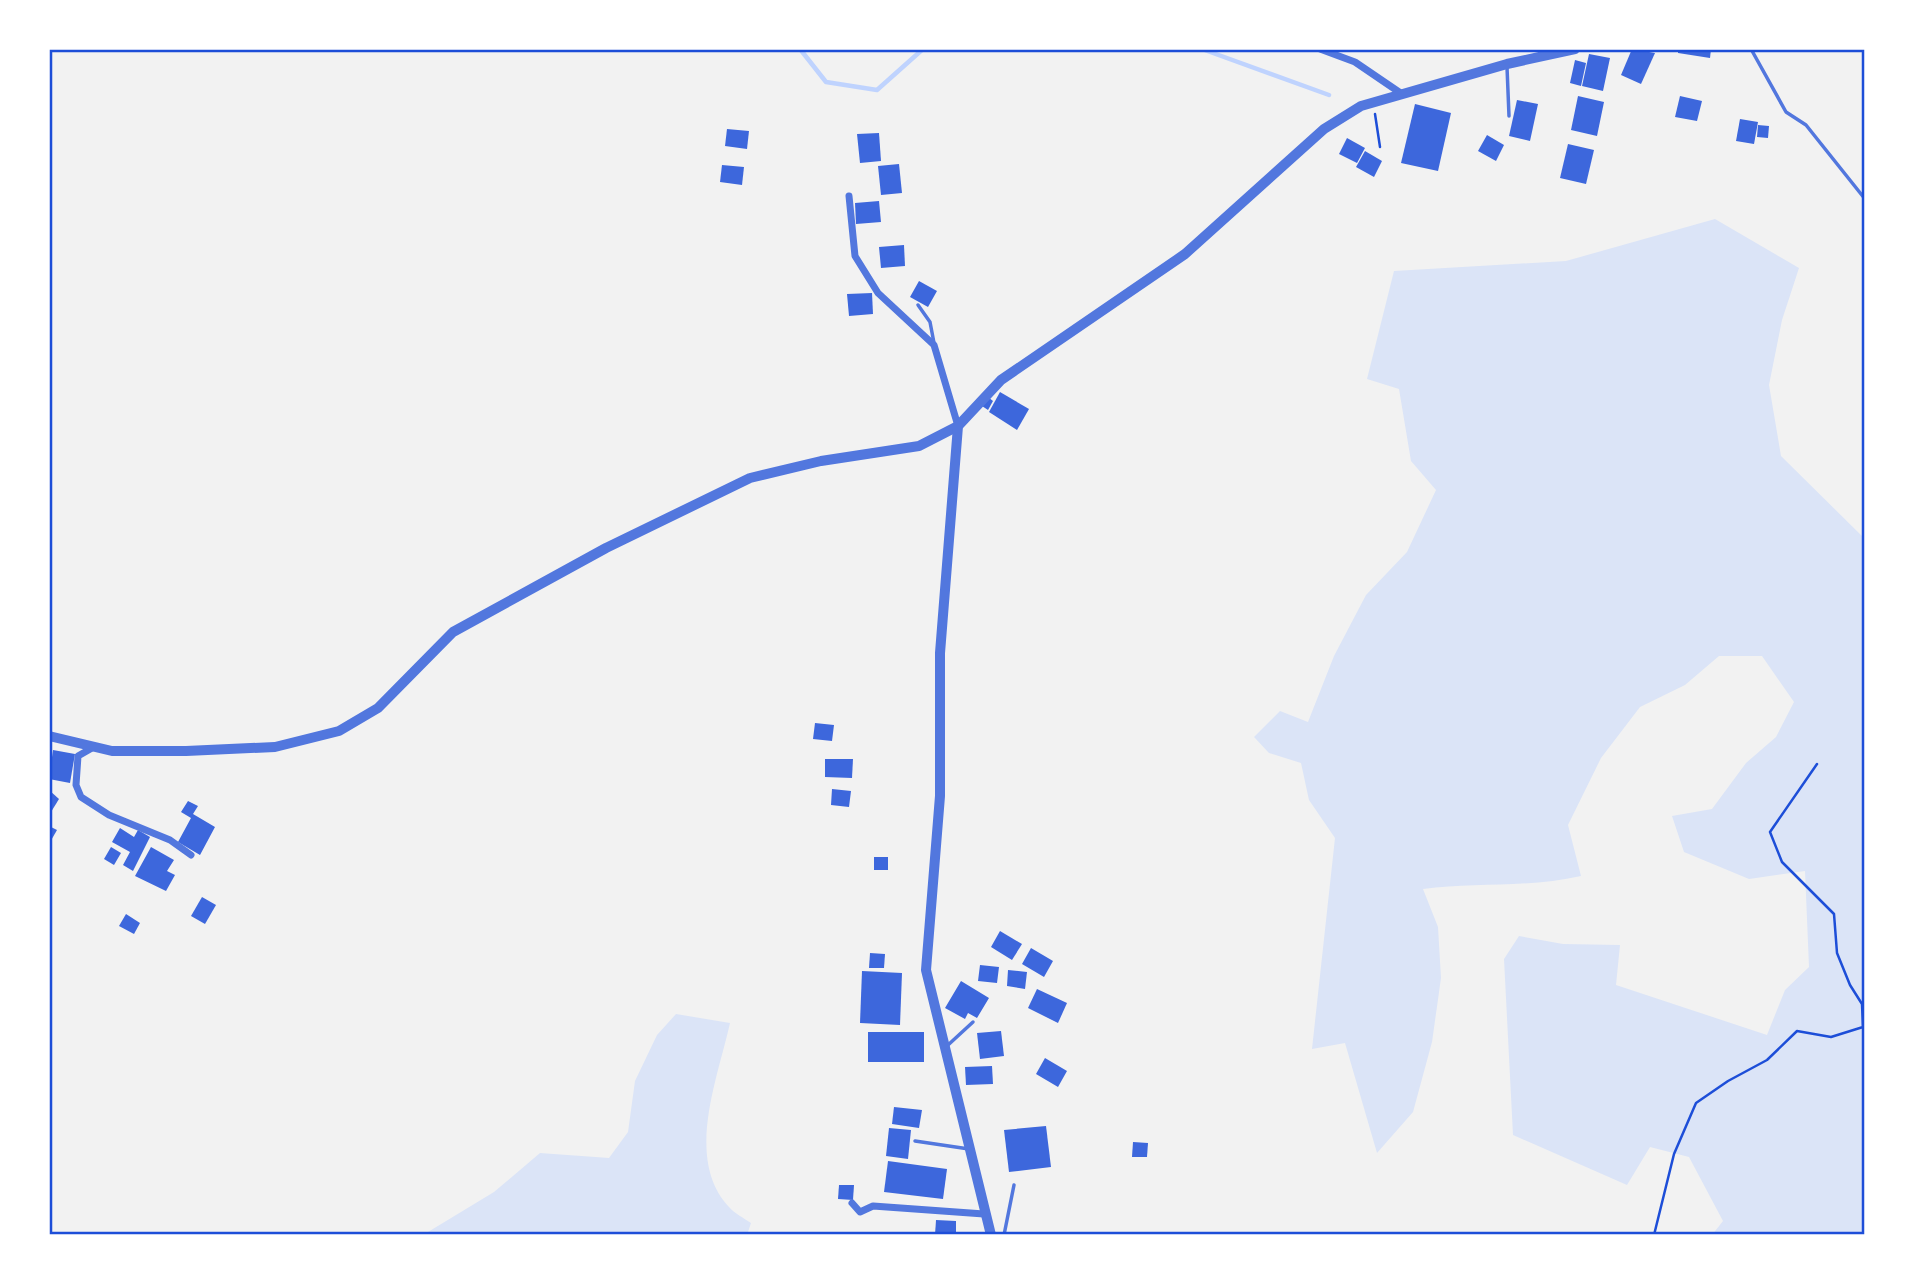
<svg xmlns="http://www.w3.org/2000/svg" width="1914" height="1284" viewBox="0 0 1914 1284" font-family="Jost,sans-serif">
  <style>
    .green { fill: #dbe4f7 }
    .lines { fill: none; stroke-linecap: round; stroke-linejoin: round }
    .stream { stroke: #bfd3fe; stroke-width: 4.5 }
    .building { fill: #3d67dc }
    .path { stroke: #1d4ed8; stroke-width: 2.5 }
    .service { stroke: #5277de; stroke-width: 3.5 }
    .minor { stroke: #5277de; stroke-width: 7 }
    .tertiary { stroke: #5277de; stroke-width: 10 }
    .neatline { fill: none; stroke: #1d4ed8; stroke-width: 2.5 }
  </style>
  <rect width="100%" height="100%" fill="#f2f2f2"/>
  <g class="green">
    <path d="M1715,219L1799,268L1782,320L1769,385L1781,456L1865,539V1235H1712L1723,1221L1689,1157L1650,1147L1627,1185L1513,1135L1504,959L1519,936L1563,944L1620,945L1616,985L1767,1035L1785,990L1809,967L1805,871L1749,879L1684,852L1672,816L1712,809L1746,763L1776,737L1794,702L1762,656H1719L1685,685L1640,707L1601,758L1568,825L1581,876C1529,888 1475,882 1423,889L1438,927L1441,978L1432,1042L1413,1112L1377,1153L1345,1043L1312,1049L1335,838L1309,800L1301,763L1269,753L1254,737L1280,711L1308,722L1334,656L1366,595L1407,552L1436,490L1411,461L1399,389L1367,379L1394,271L1566,261Z"/>
    <path d="M676,1014L730,1023C718,1078 684,1159 729,1207C735,1214 744,1218 751,1223L747,1235H423L494,1192L540,1153L609,1158L628,1132L635,1081L657,1035Z"/>
  </g>
  <g class="lines">
    <g class="stream">
      <path d="M800,49L826,82L877,90L923,49"/>
      <path d="M1202,49L1329,95"/>
    </g>
  </g>
  <g class="building">
    <path d="M1632,49L1655,53L1641,84L1621,75Z"/>
    <path d="M1678,49H1711L1710,58L1678,53Z"/>
    <path d="M1589,54L1610,58L1603,91L1582,86Z"/>
    <path d="M1575,60L1586,63L1581,86L1570,83Z"/>
    <path d="M1578,96L1604,102L1597,136L1571,130Z"/>
    <path d="M1680,96L1702,101L1697,121L1675,117Z"/>
    <path d="M1517,100L1538,104L1530,141L1509,136Z"/>
    <path d="M1415,104L1451,113L1438,171L1401,163Z"/>
    <path d="M1740,119L1758,122L1754,144L1736,141Z"/>
    <path d="M1758,125L1769,126L1768,138L1757,137Z"/>
    <path d="M727,129L749,131L747,149L725,146Z"/>
    <path d="M879,133L881,161L860,163L857,134Z"/>
    <path d="M1487,135L1504,145L1496,161L1478,151Z"/>
    <path d="M1347,138L1365,148L1357,163L1339,154Z"/>
    <path d="M1568,144L1594,150L1586,184L1560,178Z"/>
    <path d="M1365,151L1382,161L1374,177L1356,167Z"/>
    <path d="M899,164L902,193L881,195L878,166Z"/>
    <path d="M722,165L744,167L742,185L720,182Z"/>
    <path d="M879,201L881,222L856,224L855,203Z"/>
    <path d="M904,245L905,266L881,268L879,247Z"/>
    <path d="M919,281L937,291L928,307L910,297Z"/>
    <path d="M872,293L873,314L849,316L847,294Z"/>
    <path d="M1000,392L1029,409L1017,430L989,412Z"/>
    <path d="M988,397L993,401L988,410L982,406Z"/>
    <path d="M815,723L834,725L832,741L813,739Z"/>
    <path d="M53,750L75,754L70,783L49,779Z"/>
    <path d="M825,759H853L852,778L825,777Z"/>
    <path d="M832,789L851,791L849,807L831,805Z"/>
    <path d="M49,790L59,799L51,812L49,810Z"/>
    <path d="M188,801L198,806L193,814L215,827L200,855L178,842L191,818L181,812Z"/>
    <path d="M49,826L57,830L49,844Z"/>
    <path d="M120,828L134,837L138,830L150,837L133,871L123,865L130,852L112,842Z"/>
    <path d="M111,847L121,853L114,865L104,859Z"/>
    <path d="M151,847L174,860L167,871L175,875L166,891L135,876Z"/>
    <rect x="874" y="857" width="14" height="13"/>
    <path d="M202,897L216,905L205,924L191,916Z"/>
    <path d="M126,914L140,923L134,934L119,926Z"/>
    <path d="M1000,931L1022,944L1012,960L991,947Z"/>
    <path d="M1031,948L1053,961L1044,977L1022,964Z"/>
    <path d="M870,953L885,954L884,968H869Z"/>
    <path d="M980,965L999,967L997,983L978,981Z"/>
    <path d="M1008,970L1027,972L1025,989L1007,986Z"/>
    <path d="M862,971L902,973L900,1025L860,1023Z"/>
    <path d="M961,981L989,998L977,1018L968,1013L965,1019L945,1008Z"/>
    <path d="M1037,989L1067,1003L1058,1023L1028,1008Z"/>
    <path d="M1001,1031L1004,1056L980,1059L977,1033Z"/>
    <rect x="868" y="1032" width="56" height="30"/>
    <path d="M1045,1058L1067,1071L1058,1087L1036,1074Z"/>
    <path d="M992,1066L993,1084L966,1085L965,1067Z"/>
    <path d="M894,1107L922,1110L919,1128L892,1124Z"/>
    <path d="M1046,1126L1051,1167L1009,1172L1004,1130Z"/>
    <path d="M889,1128L911,1130L908,1159L886,1156Z"/>
    <path d="M1133,1142L1148,1143L1147,1157H1132Z"/>
    <path d="M888,1161L947,1169L943,1199L884,1192Z"/>
    <path d="M839,1185H854L853,1200L838,1199Z"/>
    <path d="M936,1220L956,1221V1235H935Z"/>
  </g>
  <g class="lines">
    <g class="path">
      <path d="M1375,114L1380,147"/>
      <path d="M1654,1235L1674,1154L1696,1103L1728,1081L1767,1060L1797,1031L1831,1037L1863,1027L1862,1004L1850,985L1837,953L1834,914L1782,862L1770,832L1817,764"/>
    </g>
    <g class="service">
      <path d="M1751,49L1786,112L1806,125L1865,199"/>
      <path d="M1507,67L1509,116"/>
      <path d="M918,305L930,322L934,343"/>
      <path d="M948,1045L973,1022"/>
      <path d="M915,1141L969,1149"/>
      <path d="M1004,1235L1014,1185"/>
    </g>
    <g class="minor">
      <path d="M1320,49L1355,62L1402,94"/>
      <path d="M849,196L855,256L878,293L934,345L958,426"/>
      <path d="M92,748L78,756L76,785L81,797L109,815L170,840L191,855"/>
      <path d="M852,1203L860,1212L873,1206L984,1214"/>
    </g>
    <g class="tertiary">
      <path d="M49,736L112,751H186L275,747L339,731L378,708L453,632L606,548L750,478L821,461L919,446L958,426"/>
      <path d="M991,1235L926,970L940,796V653L958,426L1001,380L1185,254L1324,129L1361,106L1507,64L1575,49"/>
    </g>
  </g>
  <rect width="1914" height="1284" fill="none" stroke="#ffffff" stroke-width="102"/>
  <rect x="51" y="51" width="1812" height="1182" class="neatline"/>
</svg>
